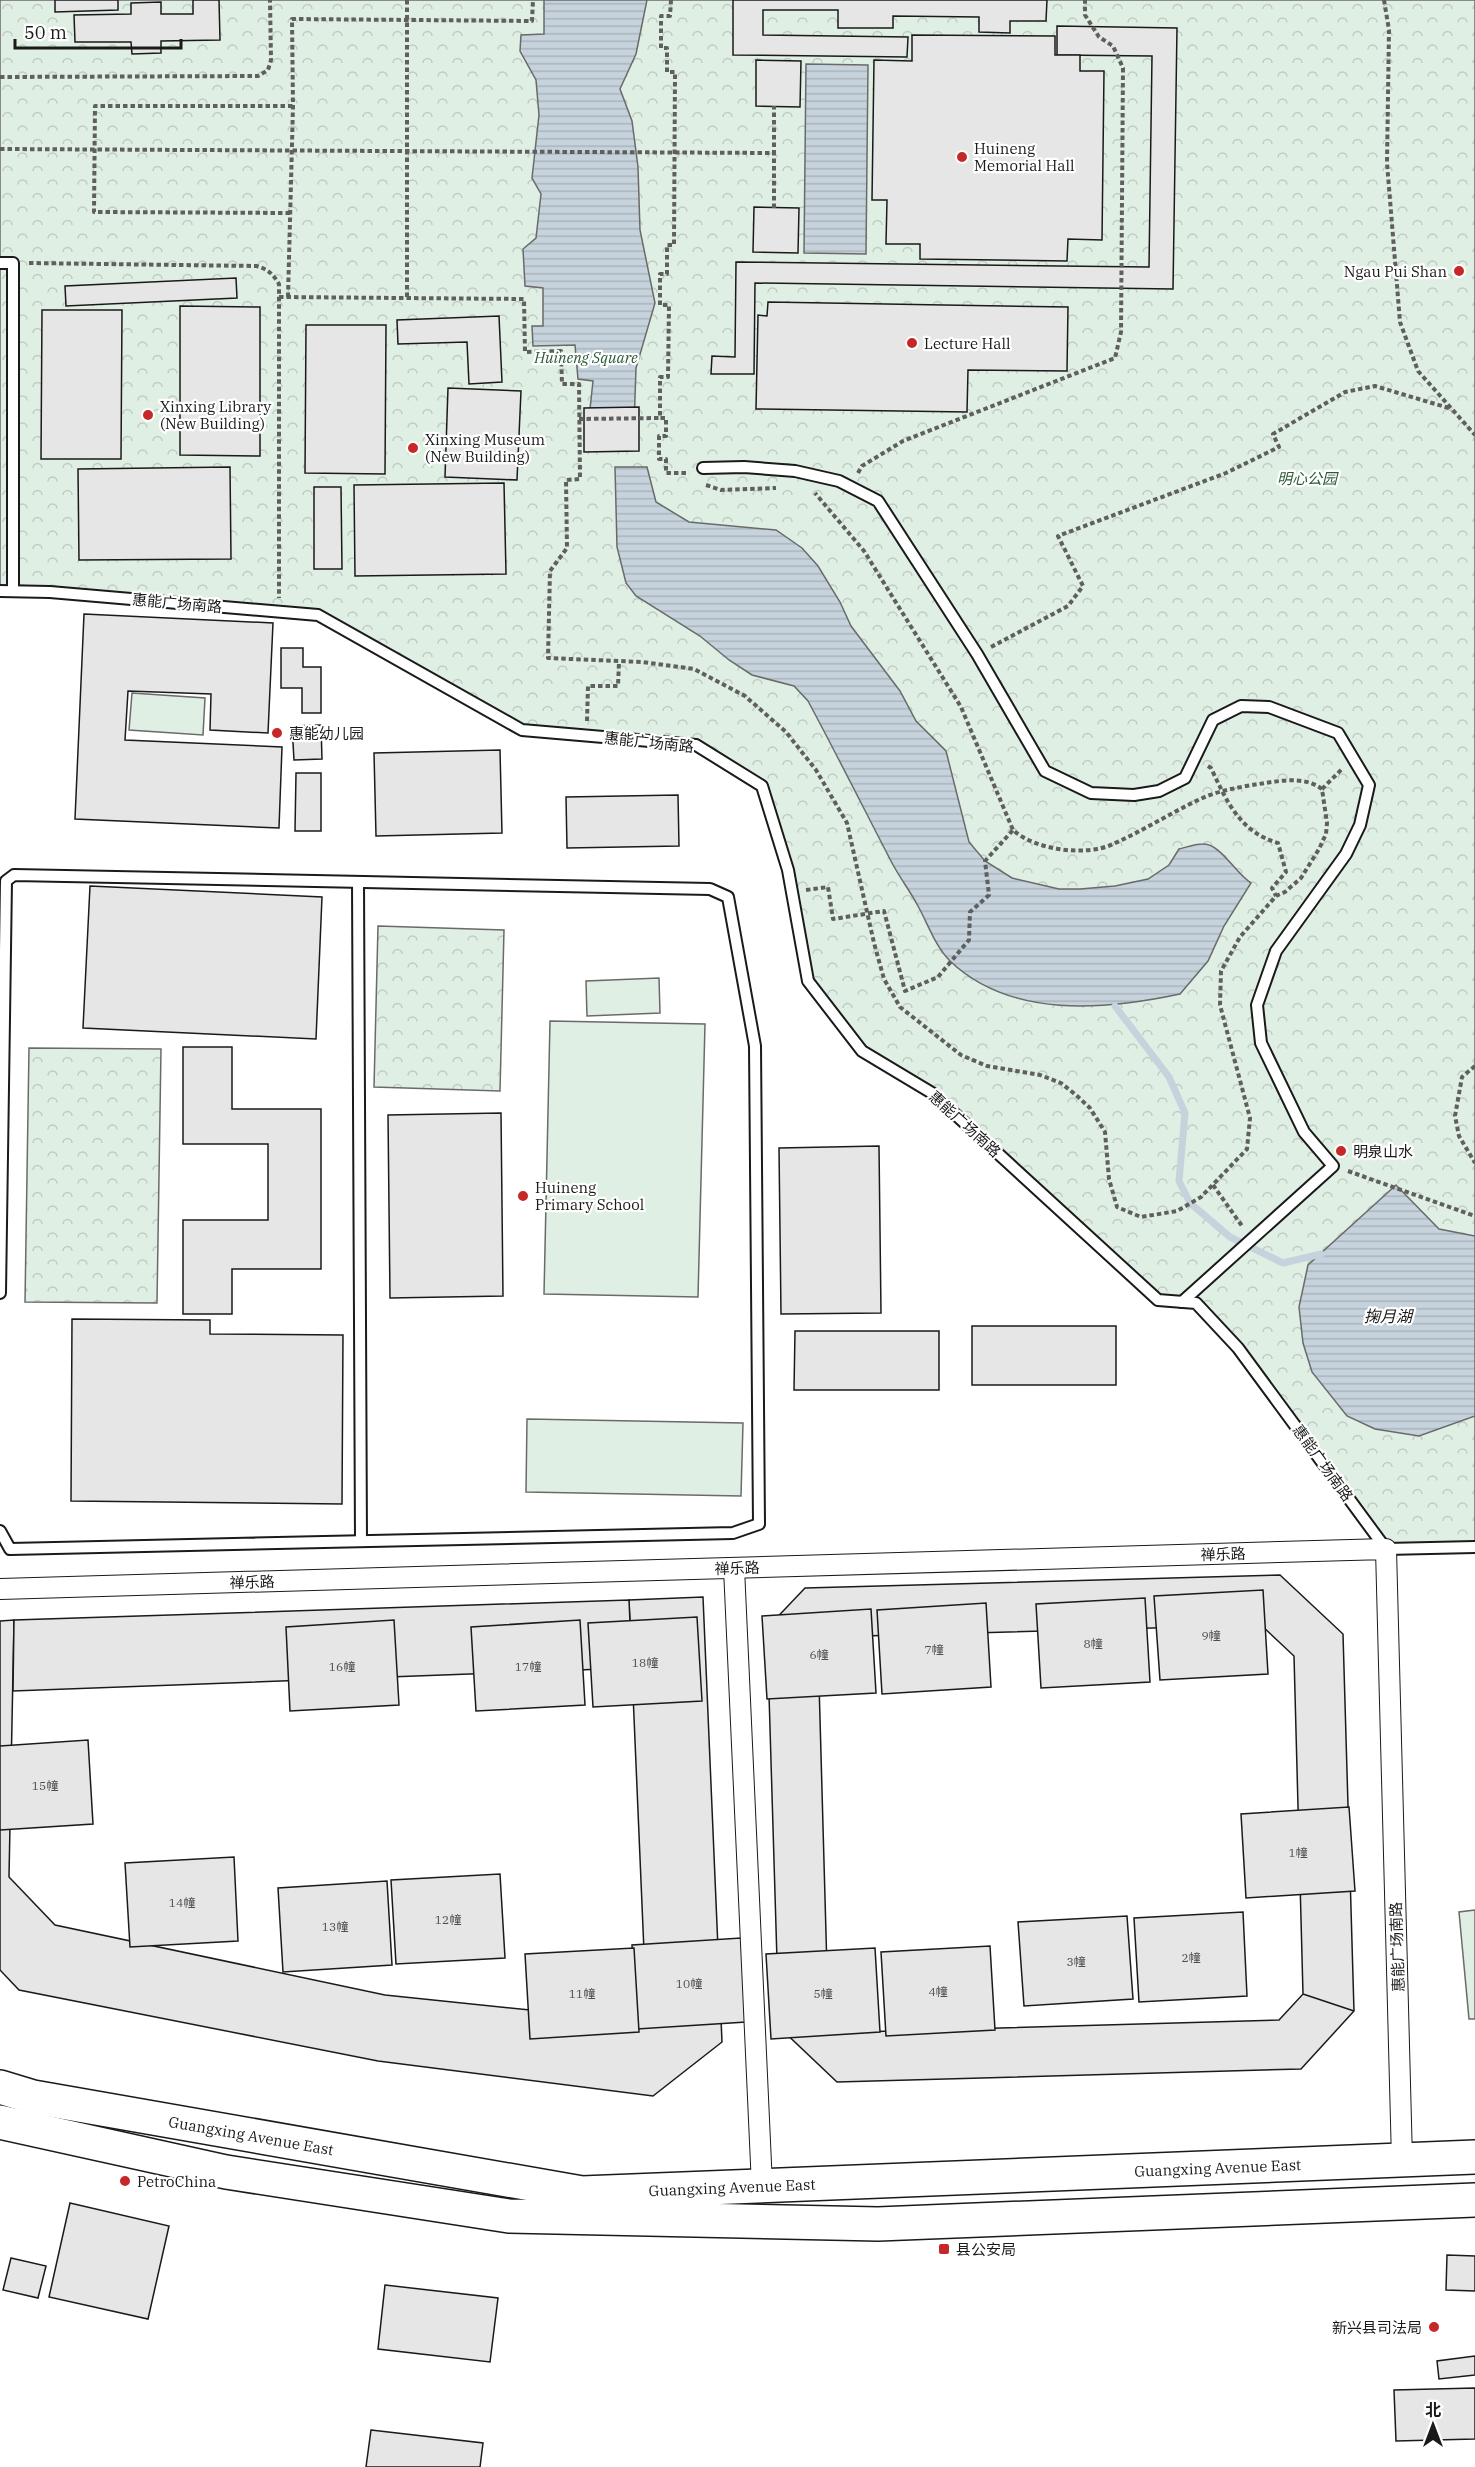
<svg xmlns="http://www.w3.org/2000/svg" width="1475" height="2467" viewBox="0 0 1475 2467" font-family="'IBM Plex Serif','Noto Sans SC',serif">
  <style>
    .park { fill: url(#park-crowns); stroke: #6a6a6a; stroke-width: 1.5 }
    .pitch { fill: #e0efe3; stroke: #6a6a6a; stroke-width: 1.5 }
    .water { fill: url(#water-rules); stroke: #6a6a6a; stroke-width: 1.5 }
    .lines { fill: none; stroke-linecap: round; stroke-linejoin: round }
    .stream { stroke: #c6d2dc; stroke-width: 7 }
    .building { fill: #e6e6e6; stroke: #1a1a1a; stroke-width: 1.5; fill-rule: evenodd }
    .service-casing { stroke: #1a1a1a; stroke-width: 14 }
    .minor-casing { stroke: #1a1a1a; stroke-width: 22 }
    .trunk-casing { stroke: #1a1a1a; stroke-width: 36 }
    .path { stroke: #5f5f5f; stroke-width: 4; stroke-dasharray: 4.5 3; stroke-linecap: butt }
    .service { stroke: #fff; stroke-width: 10 }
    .minor { stroke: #fff; stroke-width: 20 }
    .trunk { stroke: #fff; stroke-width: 33 }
    .poi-dot { fill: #c62828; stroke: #fff; stroke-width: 2 }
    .labels { text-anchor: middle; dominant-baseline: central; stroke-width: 4.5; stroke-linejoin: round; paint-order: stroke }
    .number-label { font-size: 12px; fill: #4d4d4d }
    .poi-label { font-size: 15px; fill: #1a1a1a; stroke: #fff; text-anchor: start }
    .park-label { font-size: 15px; font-style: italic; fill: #2b5a34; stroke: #fff }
    .street-label { font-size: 15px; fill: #1a1a1a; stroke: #fff }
    .water-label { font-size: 16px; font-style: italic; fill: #1a1a1a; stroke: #fff }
  </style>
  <defs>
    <pattern id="park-crowns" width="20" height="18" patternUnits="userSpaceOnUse" patternTransform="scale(1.5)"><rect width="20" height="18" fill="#e0efe3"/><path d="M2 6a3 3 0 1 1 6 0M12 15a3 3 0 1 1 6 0" fill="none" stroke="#c0ccc2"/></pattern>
    <pattern id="water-rules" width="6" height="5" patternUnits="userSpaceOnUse" patternTransform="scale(1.5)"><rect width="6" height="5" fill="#c6d2dc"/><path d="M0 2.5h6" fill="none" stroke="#aab4bc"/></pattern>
  </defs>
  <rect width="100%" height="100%" fill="#fff"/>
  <g class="park">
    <path d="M0,0H1475V1547L1386,1549L1238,1348L1196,1303L1158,1300L932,1093L862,1051L808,981L788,870L762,786L696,745L522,730L318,615L0,591Z"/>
    <path d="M378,926L504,930L500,1091L374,1087Z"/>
    <path d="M29,1048L161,1049L157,1303L25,1302Z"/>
  </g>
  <g class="pitch">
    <path d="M132,693L205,698L203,735L129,730Z"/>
    <path d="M659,978L660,1013L587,1016L586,981Z"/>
    <path d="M550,1021L705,1024L698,1297L544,1294Z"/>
    <path d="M527,1419L743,1423L741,1496L526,1492Z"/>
    <path d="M1475,1910V2019H1469L1459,1912Z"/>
  </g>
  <g class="water">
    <path d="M544,0H647L636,54L620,89L632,121L638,167L640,230L655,303L636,368L634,428L590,409L593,381L578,379L575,345L533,346L532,326H543V288L525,286L523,249L536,238L541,194L532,178L539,115L536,80L520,51L521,35L544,34Z"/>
    <path d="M806,64L868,65L866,254L804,253Z"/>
    <path d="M615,467H647L656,502L689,522L776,530L802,548L818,566L840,602L851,626L900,691L916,721L946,751L969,842L985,861L1012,878L1059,889H1080L1115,886L1148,879L1169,865L1179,849C1187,847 1195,844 1203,844C1220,843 1236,874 1251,883L1224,926L1208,961L1180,994C1105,1010 1011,1019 950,961C935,946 928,924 918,906C910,891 900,878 892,863C864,809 837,755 808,701L794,686L752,675L729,660L700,636L636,596L626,583L617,547Z"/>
    <path d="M1396,1185L1439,1229L1475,1236V1416L1419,1436L1375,1429L1347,1416L1312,1372L1303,1343L1299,1307L1308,1265Z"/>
  </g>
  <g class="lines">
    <path class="stream" d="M1115,1006L1169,1077L1185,1113L1179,1181L1190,1203L1230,1237L1283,1263L1321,1254"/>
  </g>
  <g class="building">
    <path d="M55,0H118V10L55,12Z"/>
    <path d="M193,0H219L220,40L161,41V53L132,54L131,42H75L74,15L131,14V3L161,2V14H193Z"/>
    <path d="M733,0H1047L1046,21H1010V33L979,32V17L893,16V28H838V10H763V35L908,37L907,57L733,55Z"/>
    <path d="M1057,26L1177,28L1173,289L755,283L754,374H711L712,356L735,357L736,262L1149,267L1152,56L1057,55Z"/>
    <path d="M912,35L1055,36V55H1080V71H1104L1102,240L1068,239L1067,261L920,259V244H886L887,200H872L874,60L912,61Z"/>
    <path d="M756,60L801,61L800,107L756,106Z"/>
    <path d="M754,207L799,208L798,253L753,252Z"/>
    <path d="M236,278L237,298L66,306L65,286Z"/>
    <path d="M768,302L1068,307L1067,371L968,370L967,412L756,409L758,315L767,316Z"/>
    <path d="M180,306L260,307V456L180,455Z"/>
    <path d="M42,310H122L121,459H41Z"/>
    <path d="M499,316L502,382L469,384L467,342L398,344L397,320Z"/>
    <path d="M306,325H386L385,474L305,473Z"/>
    <path d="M448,388L521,391L517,480L445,477Z"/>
    <path d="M639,407V451L584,452V408Z"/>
    <path d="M230,467L231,559L79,560L78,469Z"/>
    <path d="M504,483L506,574L355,576L354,485Z"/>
    <path d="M314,487H341L342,569H314Z"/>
    <path d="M84,614L273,623L268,733L210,730L211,694L128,691L125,740L282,747L279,828L75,819Z"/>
    <path d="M281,648H303V667H321V713H302V688H281Z"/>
    <path d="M321,725L322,759L294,760L292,726Z"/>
    <path d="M500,750L502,833L376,836L374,753Z"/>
    <path d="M296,773H321V831H295Z"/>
    <path d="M678,795L679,846L567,848L566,797Z"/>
    <path d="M90,886L322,897L316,1039L83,1028Z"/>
    <path d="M183,1047H232V1109H321V1269H232V1314H183V1220H268V1144H183Z"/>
    <path d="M501,1113L503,1296L390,1298L388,1115Z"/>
    <path d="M879,1146L881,1313L781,1314L779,1148Z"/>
    <path d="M72,1319L210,1320V1334L343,1335L342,1504L71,1501Z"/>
    <rect x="972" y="1326" width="144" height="59"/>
    <path d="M795,1331H939V1390H794Z"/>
    <path d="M1280,1575L1343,1634L1354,2011L1301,2069L837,2082L779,2027L767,1628L805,1588ZM1261,1625L1294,1656L1303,1994L1354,2011L1303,1994L1279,2020L857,2032L828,2005L818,1647L827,1637Z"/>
    <path d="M1263,1590L1268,1674L1160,1680L1154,1596Z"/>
    <path d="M703,1597L722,2042L653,2096L378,2061L19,1990L0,1970V1621L14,1620L9,1877L55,1925L385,1995L647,2022L629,1600Z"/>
    <path d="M1145,1598L1150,1682L1041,1688L1036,1604Z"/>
    <path d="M629,1600L632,1668L13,1691L14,1620Z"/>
    <path d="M986,1603L991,1687L882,1694L877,1610Z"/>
    <path d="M871,1609L876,1693L767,1699L762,1616Z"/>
    <path d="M697,1617L702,1701L593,1707L588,1623Z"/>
    <path d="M394,1620L399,1705L290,1711L286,1627Z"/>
    <path d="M580,1620L585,1705L476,1711L471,1627Z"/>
    <path d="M88,1740L93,1824L0,1830V1746Z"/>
    <path d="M1349,1807L1355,1891L1246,1898L1241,1814Z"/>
    <path d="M234,1857L238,1941L130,1947L125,1863Z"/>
    <path d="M500,1874L505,1958L396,1964L391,1880Z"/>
    <path d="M387,1881L392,1965L283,1972L278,1888Z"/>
    <path d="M1243,1912L1247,1996L1139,2002L1134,1918Z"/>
    <path d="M1127,1916L1133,1999L1024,2006L1018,1922Z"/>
    <path d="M741,1938L746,2022L637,2029L632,1945Z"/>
    <path d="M990,1946L995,2030L886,2036L881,1952Z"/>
    <path d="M634,1948L639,2032L530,2039L525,1954Z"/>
    <path d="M875,1948L880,2032L771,2039L766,1954Z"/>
    <path d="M70,2203L169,2226L148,2319L49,2297Z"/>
    <path d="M1447,2255L1475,2256V2291L1446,2290Z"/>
    <path d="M11,2258L46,2266L38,2298L3,2290Z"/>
    <path d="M385,2285L498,2298L490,2362L378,2349Z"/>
    <path d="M1475,2356V2375L1439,2379L1437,2361Z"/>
    <path d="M1475,2388V2439L1396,2441L1394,2390Z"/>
    <path d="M371,2430L483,2443L480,2467H366Z"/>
  </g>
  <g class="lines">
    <defs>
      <g id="service">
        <path d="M0,263H13V591"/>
        <path d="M703,468L744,467L795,471L839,481L878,501L977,654L1045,771L1091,793L1134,795L1159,791L1185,778L1213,720L1241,706L1269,707L1338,733L1369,785L1360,825L1346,854L1276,951L1257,1005L1261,1043L1304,1132L1333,1166L1182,1302"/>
        <path d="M0,591L50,592L318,615L522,730L696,745L762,786L788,870L808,981L862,1051L932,1093L1158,1300L1196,1303L1238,1348L1386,1549L1475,1547"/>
        <path d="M358,882L361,1541"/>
        <path d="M0,1293L6,881L14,875L710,889L728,897L755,1046L759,1524L733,1533L10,1549L0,1531"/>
      </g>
      <g id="minor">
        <path d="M734,1568L762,2186"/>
        <path d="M0,1589L1386,1549L1402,2160"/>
      </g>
      <g id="trunk">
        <path id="s1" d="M0,2087L33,2097L582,2193L1475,2157"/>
        <path d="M0,2122L226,2172L509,2216L878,2224L1475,2200"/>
      </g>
    </defs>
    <use href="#service" class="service-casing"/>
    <use href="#minor" class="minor-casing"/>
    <use href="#trunk" class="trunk-casing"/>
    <g class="path">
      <path d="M407,0V298"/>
      <path d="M671,0L670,16H661V48H667V72H675L674,245H667V274H660V305H669L668,377H660V418H666V436H659V459H666V473H689"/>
      <path d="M1384,0L1389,30L1387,163L1400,322L1418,371L1475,435"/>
      <path d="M0,77L258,76L268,70L271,60L270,0"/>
      <path d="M0,149L774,153V106"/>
      <path d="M774,208V153"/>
      <path d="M290,213L94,212L95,106H293"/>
      <path d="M29,263L256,266C268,269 273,274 279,284V598"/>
      <path d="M279,297L524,299L525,352L561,351L562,384H579L580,479L566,480L567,548L550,571L548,658L642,662L694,669L745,696L786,732L816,770L847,823L874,943L884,979L900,1007L961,1055L987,1066L1040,1075L1061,1083L1076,1095L1090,1108L1105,1132L1109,1179L1117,1207L1141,1217L1177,1211L1201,1197L1247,1149L1250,1118L1220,1005L1221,971L1240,937L1276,896L1285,892L1301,878L1319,849L1326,834L1327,823L1322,789C1306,777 1285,780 1265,783C1246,786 1226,789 1207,796C1175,810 1145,830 1113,844C1086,857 1035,850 1013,830L961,707L864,551L815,493"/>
      <path d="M288,297L293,106L292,19L532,21L533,0"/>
      <path d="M579,419L660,418"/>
      <path d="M858,473L862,466L903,441L1115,358L1121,332L1123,68L1113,46L1099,37L1085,15V0"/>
      <path d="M706,485L721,490L776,488"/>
      <path d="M991,647L1068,606L1083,586L1058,536L1226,473L1279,447L1273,434L1345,392L1375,386L1452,409"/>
      <path d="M587,721L588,686H618L619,662"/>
      <path d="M1208,766L1211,768C1227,802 1240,832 1278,843L1286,872L1272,888L1276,896"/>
      <path d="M1322,789L1343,768"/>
      <path d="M806,890L828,887L833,919L884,911L905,991L938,977L969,940L970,912L989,895L985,861L1013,830"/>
      <path d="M1475,1066L1462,1077L1455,1116L1459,1136L1475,1163"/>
      <path d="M1348,1171L1475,1216"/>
      <path d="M1213,1185L1242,1226"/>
    </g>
    <use href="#service" class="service"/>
    <use href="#minor" class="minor"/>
    <use href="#trunk" class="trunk"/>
  </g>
  <g class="poi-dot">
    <circle cx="962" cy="157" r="6"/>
    <circle cx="1459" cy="271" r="6"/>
    <circle cx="912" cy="343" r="6"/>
    <circle cx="148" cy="415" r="6"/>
    <circle cx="413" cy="448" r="6"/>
    <circle cx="277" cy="733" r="6"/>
    <circle cx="1341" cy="1151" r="6"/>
    <circle cx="523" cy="1196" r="6"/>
    <circle cx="125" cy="2181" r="6"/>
    <rect x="938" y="2243" width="12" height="12" rx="3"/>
    <circle cx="1434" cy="2327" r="6"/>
  </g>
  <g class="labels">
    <g class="number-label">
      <text x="1211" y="1635">9幢</text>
      <text x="1093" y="1643">8幢</text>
      <text x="934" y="1649">7幢</text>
      <text x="819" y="1654">6幢</text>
      <text x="645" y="1662">18幢</text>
      <text x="342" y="1666">16幢</text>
      <text x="528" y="1666">17幢</text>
      <text x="45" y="1785">15幢</text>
      <text x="1298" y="1852">1幢</text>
      <text x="182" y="1902">14幢</text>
      <text x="448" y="1919">12幢</text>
      <text x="335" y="1926">13幢</text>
      <text x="1191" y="1957">2幢</text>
      <text x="1076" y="1961">3幢</text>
      <text x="689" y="1983">10幢</text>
      <text x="938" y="1991">4幢</text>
      <text x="582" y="1993">11幢</text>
      <text x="823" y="1993">5幢</text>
    </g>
    <g class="poi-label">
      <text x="974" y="148">Huineng<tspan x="974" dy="17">Memorial Hall</tspan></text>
      <text x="1447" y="271" text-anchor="end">Ngau Pui Shan</text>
      <text x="924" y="343">Lecture Hall</text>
      <text x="160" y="406">Xinxing Library<tspan x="160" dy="17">(New Building)</tspan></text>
      <text x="425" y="439">Xinxing Museum<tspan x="425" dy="17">(New Building)</tspan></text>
      <text x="289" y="733">惠能幼儿园</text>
      <text x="1353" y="1151">明泉山水</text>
      <text x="535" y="1187">Huineng<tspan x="535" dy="17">Primary School</tspan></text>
      <text x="137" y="2181">PetroChina</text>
      <text x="956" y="2249">县公安局</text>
      <text x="1422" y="2327" text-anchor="end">新兴县司法局</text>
    </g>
    <g class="park-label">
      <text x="586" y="357">Huineng Square</text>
      <text x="1307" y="478">明心公园</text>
    </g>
    <g class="street-label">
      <text transform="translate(177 603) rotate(5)">惠能广场南路</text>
      <text transform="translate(649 742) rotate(6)">惠能广场南路</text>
      <text transform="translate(965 1124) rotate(42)">惠能广场南路</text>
      <text transform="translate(1323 1463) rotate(54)">惠能广场南路</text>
      <text transform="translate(1223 1554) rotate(-2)">禅乐路</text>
      <text transform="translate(737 1568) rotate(-2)">禅乐路</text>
      <text transform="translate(252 1582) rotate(-2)">禅乐路</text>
      <text transform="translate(1397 1947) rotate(-92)">惠能广场南路</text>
      <text stroke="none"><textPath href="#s1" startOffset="256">Guangxing Avenue East</textPath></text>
      <text stroke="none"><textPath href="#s1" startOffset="1228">Guangxing Avenue East</textPath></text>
      <text stroke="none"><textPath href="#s1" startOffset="742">Guangxing Avenue East</textPath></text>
    </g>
    <g class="water-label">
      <text x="1388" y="1316">掬月湖</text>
    </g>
  </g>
  <g transform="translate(1433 2425)" stroke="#ffffff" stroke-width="4.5" paint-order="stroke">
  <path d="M0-4.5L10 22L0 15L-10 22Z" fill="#1a1a1a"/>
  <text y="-9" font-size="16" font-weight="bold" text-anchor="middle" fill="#1a1a1a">北</text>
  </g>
  <path d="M15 39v9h166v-9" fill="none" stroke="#1a1a1a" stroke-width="3"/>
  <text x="24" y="39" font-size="18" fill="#1a1a1a" stroke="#ffffff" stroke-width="4.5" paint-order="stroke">50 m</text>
</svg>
